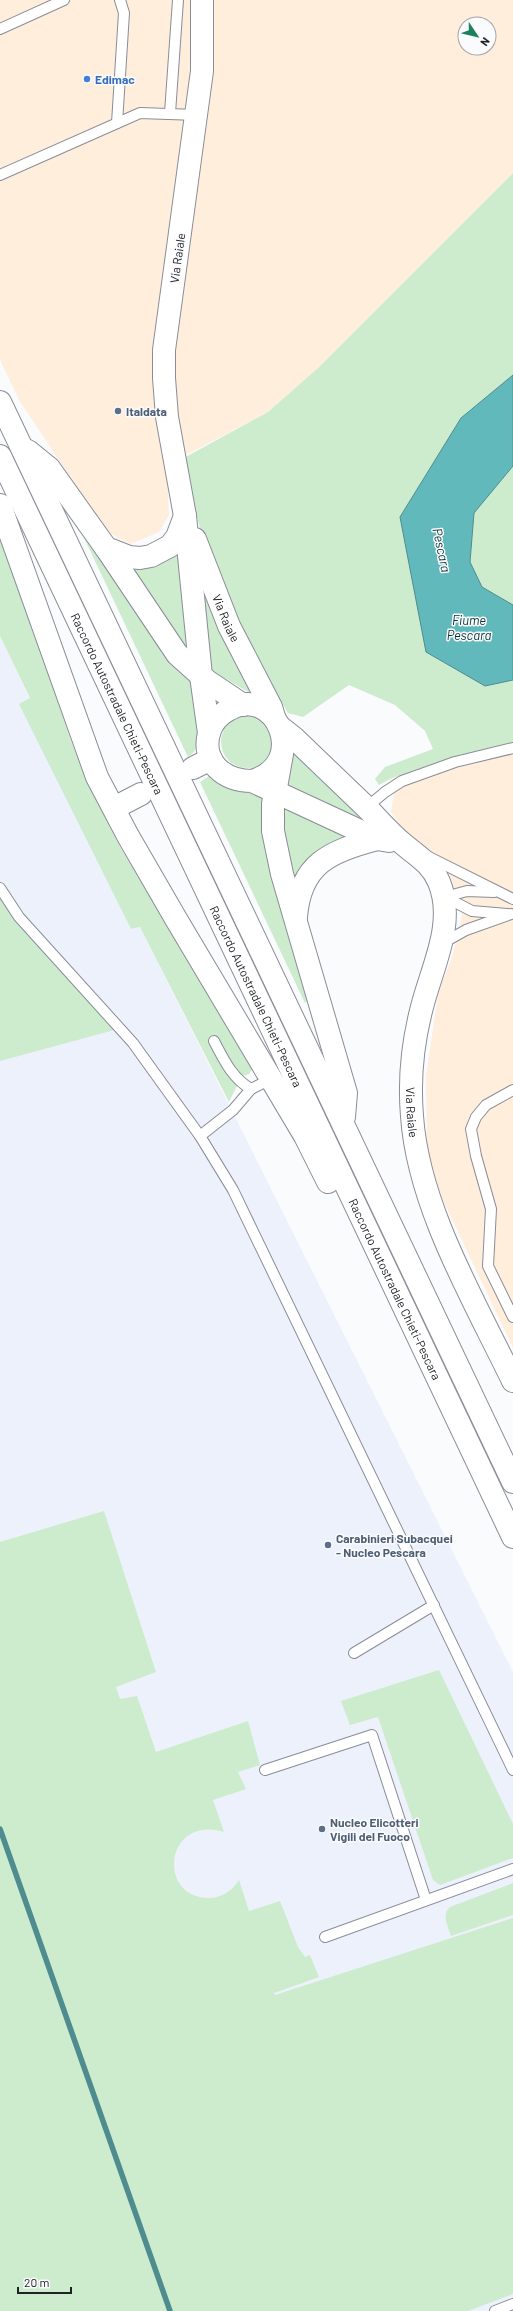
<svg xmlns="http://www.w3.org/2000/svg" width="513" height="2311" viewBox="0 0 513 2311" font-family="Barlow,sans-serif">
  <style>
    .industrial { fill: #ffeedc; fill-rule: evenodd }
    .built { fill: #edf1fc }
    .green { fill: #cdebcd }
    .water { fill: #62b9bc; stroke: #4e8c8f }
    .lines { fill: none; stroke-linecap: round; stroke-linejoin: round }
    .stream { stroke: #4e8c8f; stroke-width: 5.5 }
    .lane-casing { stroke: #8a8d98; stroke-width: 12 }
    .secondary-casing { stroke: #8a8d98; stroke-width: 24 }
    .highway-casing { stroke: #8a8d98; stroke-width: 24 }
    .lane { stroke: #fff; stroke-width: 10 }
    .secondary { stroke: #fff; stroke-width: 22 }
    .highway { stroke: #fff; stroke-width: 22 }
    .shop-dot { fill: #3f7fe0; stroke: #fafbfd; stroke-width: 1.5 }
    .service-dot { fill: #5c6f8a; stroke: #fafbfd; stroke-width: 1.5 }
    .labels { text-anchor: middle; dominant-baseline: central; stroke-width: 3; stroke-linejoin: round; paint-order: stroke }
    .shop-label { font-size: 12px; font-weight: bold; fill: #366cbe; stroke: #fafbfd; text-anchor: start }
    .street-label { font-size: 12px; fill: #202226; stroke: #fafbfd }
    .service-label { font-size: 12px; font-weight: bold; fill: #4e5e75; stroke: #fafbfd; text-anchor: start }
    .water-label { font-size: 13px; font-style: italic; fill: #073335; stroke: #fafbfd }
  </style>
  <rect width="100%" height="100%" fill="#fafbfd"/>
  <g class="industrial">
    <path d="M0,0H513V173L318,368L268,412L167,465L169,515L159,532L131,544L111,534L81,493L19,400L0,360ZM465,24H489V48H465Z"/>
    <path d="M513,743V1348L441,1196L427,1148L426,1077L438,994L453,954L462,915L447,863L427,850L401,827L391,812L394,793L392,778L494,747Z"/>
  </g>
  <path class="built" d="M0,636L30,699L20,704L131,929L140,927L513,1672V2311H0Z"/>
  <g class="green">
    <path d="M513,173V375L461,418L400,517L485,686L513,680V743L494,747L392,778L379,785L375,779L385,767L433,749L425,731L395,705L349,685L303,717L288,713L248,644L204,544L182,459L268,412L318,368Z"/>
    <path d="M513,466V605L482,587L470,562L474,513Z"/>
    <path d="M76,521L192,679L198,744L194,752L188,757Z"/>
    <path d="M0,532L71,741L87,782L120,847L254,1067L249,1074L242,1076L229,1102L140,927L131,929L19,704L30,698L0,636Z"/>
    <path d="M180,544L191,658L124,563Z"/>
    <path d="M197,568L262,700L209,669Z"/>
    <circle cx="247" cy="742" r="26"/>
    <path d="M295,747L376,829L287,784Z"/>
    <path d="M209,776L264,799L309,1000L305,1003L200,782Z"/>
    <path d="M280,803L356,836L293,891Z"/>
    <path d="M0,891L118,1029L0,1061Z"/>
    <path d="M104,1511L156,1672L116,1687L120,1699L137,1696L156,1752L248,1721L260,1765L238,1772L246,1789L213,1800L224,1832C165,1814 156,1898 209,1898C222,1898 233,1890 239,1880L249,1911L280,1901L298,1947L305,1957L310,1955L319,1977L274,1993L275,1995L513,1918V2294L468,2311H0V1542Z"/>
    <path d="M439,1670L513,1824V1858L440,1885L433,1880L378,1717L350,1725L341,1701Z"/>
    <path d="M513,1883V1915L451,1936C448,1926 441,1915 450,1907Z"/>
  </g>
  <path class="water" d="M513,375V466L474,513L470,562L482,587L513,605V680L485,686L426,652L400,517L461,418Z"/>
  <g class="lines">
    <path class="stream" d="M0,1829L170,2311"/>
    <defs>
      <g id="lane">
        <path d="M0,29L64,0"/>
        <path d="M170,113L178,0"/>
        <path d="M117,123L124,13L120,0"/>
        <path d="M0,175L140,113L197,115"/>
        <path d="M366,808L385,792L402,781L455,762L513,748"/>
        <path d="M429,857L513,899"/>
        <path d="M0,888L19,917L133,1043L200,1136L233,1190L513,1770"/>
        <path d="M445,897L472,911L507,914"/>
        <path d="M445,897L467,891L494,892"/>
        <path d="M441,944L466,930L511,914"/>
        <path d="M214,1041C224,1060 232,1078 251,1089L271,1079"/>
        <path d="M513,1090L486,1105L476,1117L471,1129L476,1156L491,1209L488,1266L513,1317"/>
        <path d="M200,1136L233,1110L251,1089"/>
        <path d="M354,1653L434,1605"/>
        <path d="M265,1770L372,1735L426,1900"/>
        <path d="M325,1937L513,1869"/>
        <path d="M495,2311L513,2304"/>
      </g>
      <g id="secondary">
        <path d="M202,0V71L164,350V378L167,417L185,516L201,676L209,733"/>
        <path id="s1" d="M195,539L229,626L271,707L274,717"/>
        <path id="s2" d="M280,727L294,738C318,761 342,784 366,807C378,819 389,832 402,843C417,856 431,863 439,882C456,923 432,967 422,1007C413,1041 409,1080 412,1116C418,1206 474,1300 513,1381"/>
        <path d="M252,781C312,763 274,682 228,710C219,715 212,723 209,733C201,763 225,781 252,781L377,839L389,841"/>
      </g>
      <g id="highway">
        <path d="M0,402L513,1482"/>
        <path d="M28,451L49,468L106,548L129,557L140,558L151,556L170,546L177,537L185,516"/>
        <path id="s3" d="M0,456L513,1537"/>
        <path d="M0,505L97,777L128,836L176,919L305,1136L328,1182"/>
        <path d="M106,548L177,654L207,681L243,705"/>
        <path d="M282,754L273,804V831L282,874L346,1093L344,1117"/>
        <path d="M193,768L211,759"/>
        <path d="M114,808L141,794"/>
        <path d="M296,917C300,864 330,851 377,839"/>
      </g>
    </defs>
    <use href="#lane" class="lane-casing"/>
    <use href="#secondary" class="secondary-casing"/>
    <use href="#highway" class="highway-casing"/>
    <use href="#lane" class="lane"/>
    <use href="#secondary" class="secondary"/>
    <use href="#highway" class="highway"/>
  </g>
  <circle class="shop-dot" cx="87" cy="79" r="4"/>
  <g class="service-dot">
    <circle cx="118" cy="411" r="4"/>
    <circle cx="328" cy="1545" r="4"/>
    <circle cx="322" cy="1829" r="4"/>
  </g>
  <g class="labels">
    <g class="shop-label">
      <text x="95" y="79">Edimac</text>
    </g>
    <g class="street-label">
      <text transform="translate(177 258) rotate(-82)">Via Raiale</text>
      <text stroke="none"><textPath href="#s1" startOffset="85">Via Raiale</textPath></text>
      <text stroke="none"><textPath href="#s3" startOffset="274">Raccordo Autostradale Chieti-Pescara</textPath></text>
      <text stroke="none"><textPath href="#s3" startOffset="598">Raccordo Autostradale Chieti-Pescara</textPath></text>
      <text stroke="none"><textPath href="#s2" startOffset="458">Via Raiale</textPath></text>
      <text stroke="none"><textPath href="#s3" startOffset="922">Raccordo Autostradale Chieti-Pescara</textPath></text>
    </g>
    <g class="service-label">
      <text x="126" y="411">Italdata</text>
      <text x="336" y="1538">Carabinieri Subacquei<tspan x="336" dy="14">- Nucleo Pescara</tspan></text>
      <text x="330" y="1822">Nucleo Elicotteri<tspan x="330" dy="14">Vigili del Fuoco</tspan></text>
    </g>
    <g class="water-label">
      <text transform="translate(442 550) rotate(78)">Pescara</text>
      <text x="469" y="620">Fiume<tspan x="469" dy="15">Pescara</tspan></text>
    </g>
  </g>
  <g transform="translate(477 36) rotate(125)"><circle r="19" fill="#fafbfd" stroke="#a3a4a7"/>
  <path d="M0-3L7 15L0 10L-7 15Z" fill="#1b825d"/>
  <text y="-6" font-size="11" font-weight="bold" text-anchor="middle" fill="#202226">N</text>
  </g>
  <path d="M18 2287v6h53v-6" fill="none" stroke="#202226" stroke-width="2"/>
  <text x="24" y="2287" font-size="12" fill="#202226" stroke="#fafbfd" stroke-width="3" paint-order="stroke">20 m</text>
</svg>
